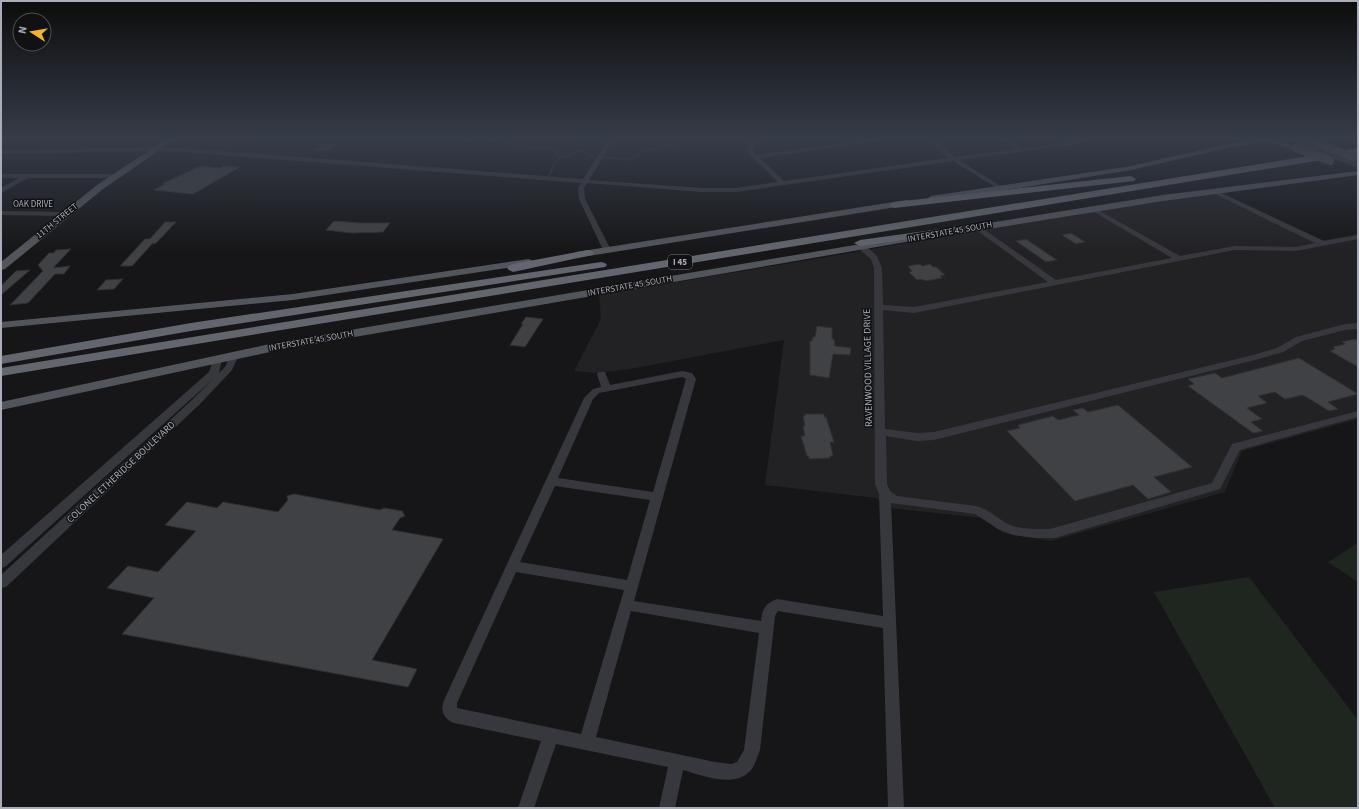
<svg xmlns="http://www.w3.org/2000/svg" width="1359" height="809" viewBox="0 0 1359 809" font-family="'Source Sans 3',sans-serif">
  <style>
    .built { fill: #222225 }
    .green { fill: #1e261f }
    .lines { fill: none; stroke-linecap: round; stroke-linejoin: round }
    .stream { stroke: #2c353c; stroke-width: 1.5 }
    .building { fill: #404145; stroke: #303034 }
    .minor { fill: #37383d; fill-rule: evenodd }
    .major { fill: #53555c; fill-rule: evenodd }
    .highway { fill: #63666e; fill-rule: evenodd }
    .minor-bridge { stroke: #37383d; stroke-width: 6 }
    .major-bridge { stroke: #53555c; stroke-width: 8 }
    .labels { text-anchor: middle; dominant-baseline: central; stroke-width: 3; stroke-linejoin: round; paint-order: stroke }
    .far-street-label { font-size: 9px; fill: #a8adb8; stroke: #111113 }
    .shield { fill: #111113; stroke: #7b7e86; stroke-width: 1 }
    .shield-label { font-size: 9px; font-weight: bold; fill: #a8adb8 }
    .street-label { font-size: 10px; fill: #a8adb8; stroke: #111113 }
  </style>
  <rect width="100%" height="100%" fill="#161618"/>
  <path class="built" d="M1213,189L1320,241L1358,234V419L1242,451L1225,492L1051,541L1003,533L983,518L889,508L876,498L765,485L784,340L630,369L595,373L574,371L601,319L599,295L821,258Z"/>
  <g class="green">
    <path d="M540,138H607L603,145L539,140Z"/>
    <path d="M1358,543V582L1328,562Z"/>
    <path d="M1249,577L1358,720V808H1275L1154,592Z"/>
  </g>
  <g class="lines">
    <g class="stream">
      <path d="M460,138L462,141L480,138"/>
      <path d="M480,138L533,148L541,147L556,150L555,153L564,157L579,151L591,156"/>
      <path d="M605,157L628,160L638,154L666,145L678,146"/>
      <path d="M549,176L555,163L562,157"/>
    </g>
  </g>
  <g class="building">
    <path d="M324,144L336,145L327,151L316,150Z"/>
    <path d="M200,166L220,168L224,166L240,167L193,194L154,190L165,184H162Z"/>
    <path d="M334,221L360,223H390L383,232L352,233L326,230Z"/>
    <path d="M165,222H176L156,243L152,244L132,266H120L145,239H150Z"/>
    <path d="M1071,233L1085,242L1076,244L1062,235Z"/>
    <path d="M1026,239L1057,260L1046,262L1016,241Z"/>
    <path d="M71,249L53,268L70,266L64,274H55L28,303L10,305L43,271L38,265L49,253H54L56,250Z"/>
    <path d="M920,264L922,266L930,264L933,267H936L945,275L940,276L942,278L925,281L922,279L917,280L909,272L912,271L908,266Z"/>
    <path d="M30,270L1,295V286L16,271Z"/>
    <path d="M123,279L114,289L97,290L106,280Z"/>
    <path d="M526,317L543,319L525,347L510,345L523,324H521Z"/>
    <path d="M817,326L832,328V339H834L835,346L851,348L850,355L833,354L829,378L810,375V341H812L813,337H815Z"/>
    <path d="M1355,339L1358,341V367L1330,351L1335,349L1333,347L1345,344L1342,342Z"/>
    <path d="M1299,358L1358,394L1328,402L1338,409L1329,411L1303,395L1285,399L1275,392L1258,396L1267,403L1247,408L1262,419L1251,422L1263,431L1253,433L1188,386L1194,384L1188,379L1215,373L1222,378Z"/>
    <path d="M1118,405L1192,467L1154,477L1171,492L1148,499L1133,485L1075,501L1007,431L1020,428L1018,425L1053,416L1058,420L1079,415L1073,410L1083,408L1088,412Z"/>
    <path d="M805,414H824V417H826L834,442H830L833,456H830V458L809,459V456H807L801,436H805L803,426H805L803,416H805Z"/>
    <path d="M294,494L380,510L384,508L402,511L405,516L400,518L392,530L443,539L372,660L417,669L408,687L122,634L154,598L107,588L128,566L158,572L196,531L165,525L187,502L217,508L223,502L278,512L288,500L287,496Z"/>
  </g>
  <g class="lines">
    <g class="minor">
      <path d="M609,138H615L589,180L702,188H736L778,182L748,153L750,138H756L754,153L756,155L881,138H899L760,158L784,181L948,158L935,146L929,138H935L939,144L955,157L1016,149L999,138C1010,138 1017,148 1025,148C1049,147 1073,138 1097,138L1078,144L959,160L1002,187V189L1000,190L953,161L736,192H702L587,183L584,188L585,199L611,250L607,252L603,250L579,199L578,188L581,183L182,152L157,151L1,154V150L157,147L182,148L583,179Z"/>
      <path d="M1284,138H1293L1308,145L1303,146Z"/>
      <path d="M1,174H114L117,176L114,178H28L1,193V188L19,178H1Z"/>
      <path d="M1213,189L1324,241L1358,235V239L1296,251L1235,250L914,313L883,310L885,429L917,433L934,432L1249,356L1277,348L1296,337L1345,324L1358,323V329L1345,330L1302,341L1283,352L1255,360L934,440L917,441L886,436L887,484L890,491L897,496L976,506C988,509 996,517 1006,523C1019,530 1036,529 1050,529L1212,483L1232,444L1358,411V417L1240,450L1220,489L1055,538H1036L1013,535L998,529L975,514L891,503L904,808H888L883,628L778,611L775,616L760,750C757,757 755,767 749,772C733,788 701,775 683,770L675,808H659L668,767L556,744L534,808H518L541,741L454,723C442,718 440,709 445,698L584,398L593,389L601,387L597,374L599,372H605L610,385L682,371L692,373L696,379L634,601L761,621C762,609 766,603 777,599L883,616L879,494L875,484L874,268L871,259L859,249V245H865L877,256L882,268L883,305L914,307L1048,282L975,229L974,227L978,225L1056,280L1172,258L1089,209V207L1091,206L1180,256L1235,246L1296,247L1315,243L1211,192V190ZM682,377L686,379L653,492L558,478L593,399L599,393ZM555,486L650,500L627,580L520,562ZM516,572L624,590L581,734L457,708V703ZM631,611L759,633L744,750L737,762L731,764L715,762L596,737Z"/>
      <path d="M1,211L65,212L68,214L65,216L1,215Z"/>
      <path d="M234,352L239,355L232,370L200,404L6,587L1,588V575L192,400L212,380L5,567L1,568V555L209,372L214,357H220L222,359L219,373L225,367L231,353Z"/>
    </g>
    <g class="major">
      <path d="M168,138H177L103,189L5,269L1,270V262L97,185Z"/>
      <path d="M1259,138H1277L1276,140L1300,148L1296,150L1276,144L1261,142L1227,148L1131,170L931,202L927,199L931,196L1131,166L1227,144Z"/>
      <path d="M1309,138H1317V141L1323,144L1319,146L1311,144Z"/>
      <path d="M1358,171V175L1163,201L957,234L952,231L957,228L1163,195Z"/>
      <path d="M906,200L909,201L910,203L909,205L576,258L571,255L576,252Z"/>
      <path d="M914,235L919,238L917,240L279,350L1,410V402L279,342Z"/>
      <path d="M529,259L534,262L533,264L293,300L1,328V322L293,294Z"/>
    </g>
    <g class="highway">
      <path d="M1358,148V154L1,376V368Z"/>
      <path d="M1131,176L1136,179L1134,181L894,208L889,205L894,202Z"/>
      <path d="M969,225L974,228L973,230L860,246L854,243L860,240Z"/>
      <path d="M588,250L592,251L594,253L592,255L513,272L509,270L507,268L509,266L513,264Z"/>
      <path d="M601,262L605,263L607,265L605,267L191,331L1,364V356L191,323Z"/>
    </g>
    <path class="minor-bridge" d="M1305,145L1356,164"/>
    <g class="major-bridge">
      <path d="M1319,144L1353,157"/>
      <path d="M1296,148L1330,161"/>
    </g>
  </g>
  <linearGradient id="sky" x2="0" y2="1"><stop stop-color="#0c0c0d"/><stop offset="0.55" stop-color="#363c48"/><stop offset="1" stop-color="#363c48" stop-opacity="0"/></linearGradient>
  <rect width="1359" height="252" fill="url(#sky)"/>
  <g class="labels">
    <g class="far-street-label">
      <text x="33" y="204">OAK DRIVE</text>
      <text transform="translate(57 221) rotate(-39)">11TH STREET</text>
      <text transform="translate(950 232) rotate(-10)">INTERSTATE 45 SOUTH</text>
      <text transform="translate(630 286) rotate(-10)">INTERSTATE 45 SOUTH</text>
      <text transform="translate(311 341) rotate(-10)">INTERSTATE 45 SOUTH</text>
    </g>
    <rect class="shield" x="668" y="255" width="24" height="14" rx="3"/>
    <g class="shield-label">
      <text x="680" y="262">I 45</text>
    </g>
    <g class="street-label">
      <text transform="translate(868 368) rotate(-91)">RAVENWOOD VILLAGE DRIVE</text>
      <text transform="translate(121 472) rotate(-43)">COLONEL ETHERIDGE BOULEVARD</text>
    </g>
  </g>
  <rect width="1359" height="809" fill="none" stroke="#a8adb8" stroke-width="4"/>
  <g transform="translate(32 32) rotate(282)"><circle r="19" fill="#111113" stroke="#4d4f55"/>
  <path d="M0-3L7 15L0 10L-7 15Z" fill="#f2b134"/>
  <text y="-6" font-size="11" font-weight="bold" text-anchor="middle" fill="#a8adb8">N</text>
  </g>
</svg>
